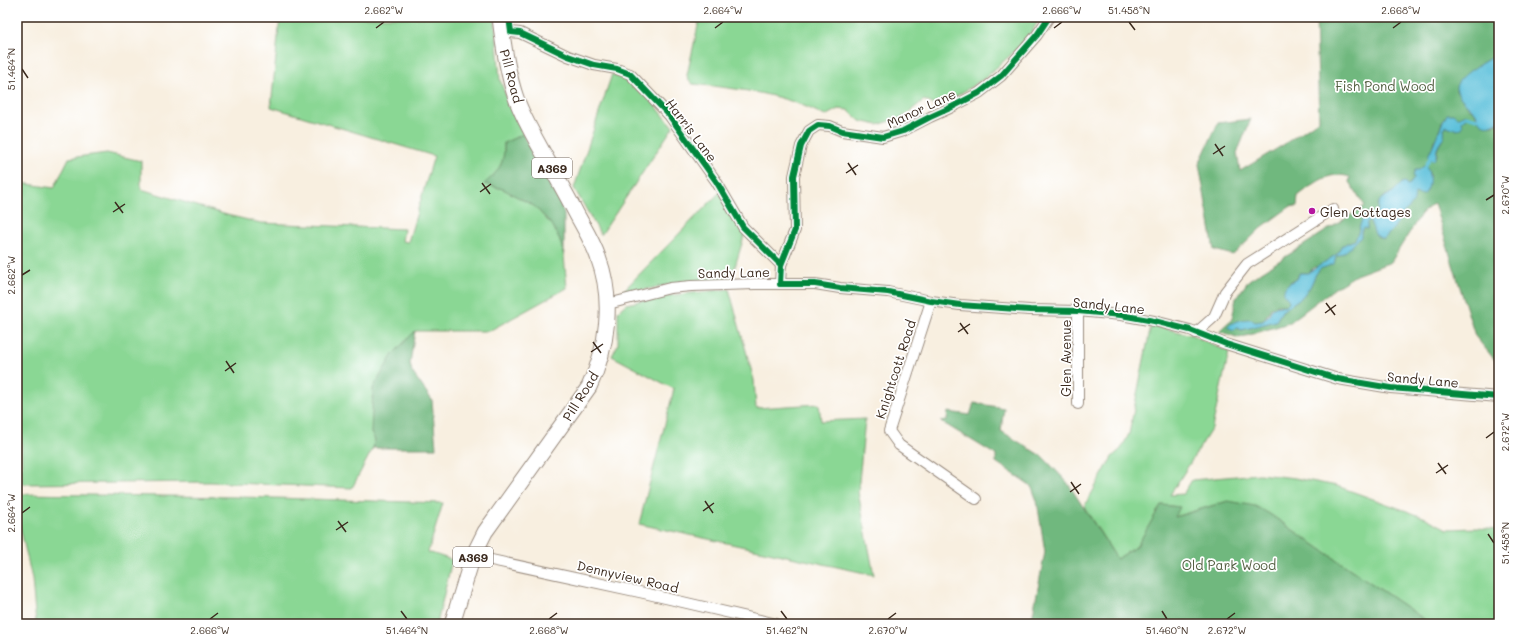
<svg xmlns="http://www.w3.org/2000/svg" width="1516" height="641" viewBox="0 0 1516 641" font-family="Mali,sans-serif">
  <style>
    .green { fill: #8ad794; stroke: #628059 }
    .forest { fill: #6fb87e; stroke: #55714e; fill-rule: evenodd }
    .water { fill: #5dc1db; stroke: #4c767c }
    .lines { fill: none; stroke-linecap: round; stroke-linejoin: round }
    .stream { stroke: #5dc1db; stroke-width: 3 }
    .minor-casing { stroke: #9a8c7f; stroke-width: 12 }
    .primary-casing { stroke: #9a8c7f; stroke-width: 17 }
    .minor { stroke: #fff; stroke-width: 10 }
    .primary { stroke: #fff; stroke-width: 15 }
    .cycleway-casing { stroke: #fff; stroke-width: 8 }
    .cycleway { stroke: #00873e; stroke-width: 6 }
    .ticks { fill: none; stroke: #3b2a1e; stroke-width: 1.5 }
    .poi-dot { fill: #b5179e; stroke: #fff; stroke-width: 1.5 }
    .labels { text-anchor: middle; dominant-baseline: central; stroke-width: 3.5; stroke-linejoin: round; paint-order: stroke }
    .shield { fill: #fff; stroke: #766a62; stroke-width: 1 }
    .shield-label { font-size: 12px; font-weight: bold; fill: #3b2a1e }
    .street-label { font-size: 13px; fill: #3b2a1e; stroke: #fff }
    .park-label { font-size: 13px; fill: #535e41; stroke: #fff }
    .poi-label { font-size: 13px; fill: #3b2a1e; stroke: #fff; text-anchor: start }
    .neatline { fill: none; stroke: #3b2a1e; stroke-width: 1.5 }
    .ticks-label { font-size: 10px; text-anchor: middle; fill: #3b2a1e }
  </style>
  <rect width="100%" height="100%" fill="#fff"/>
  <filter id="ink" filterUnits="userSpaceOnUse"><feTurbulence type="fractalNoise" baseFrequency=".025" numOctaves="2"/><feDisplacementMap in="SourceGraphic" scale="8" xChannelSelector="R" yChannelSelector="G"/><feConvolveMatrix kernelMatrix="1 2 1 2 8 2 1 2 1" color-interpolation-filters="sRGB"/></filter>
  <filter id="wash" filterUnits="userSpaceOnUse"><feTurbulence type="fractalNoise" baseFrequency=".012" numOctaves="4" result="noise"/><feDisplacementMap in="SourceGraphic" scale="16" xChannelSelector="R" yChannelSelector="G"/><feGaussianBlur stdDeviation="0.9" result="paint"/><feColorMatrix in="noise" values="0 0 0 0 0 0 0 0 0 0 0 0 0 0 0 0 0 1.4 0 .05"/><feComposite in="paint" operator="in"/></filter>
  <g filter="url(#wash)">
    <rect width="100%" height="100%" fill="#f8efe0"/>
    <g class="green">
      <path d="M280,17H495L500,80L512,112L523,134L504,143C505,163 499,171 485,184L503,189L534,206L553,226L560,240L564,256L567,288L489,331H415L371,433L375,440L373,448L352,488L210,482L22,484L19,296L21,183L54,188L69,158L107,153L141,161V189L227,215L261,223L404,229L402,241L408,242L434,156L271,107Z"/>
      <path d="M700,17H1041L1025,42L985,78L939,107L924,100L903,117L878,125L860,121L848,110L838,109L825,116C784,93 738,89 693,84L688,80L687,75Z"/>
      <path d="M612,74L631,84L650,99L673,127L601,235L574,188Z"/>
      <path d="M720,192L745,233L731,280L667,285L625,294L622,292Z"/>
      <path d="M729,289L754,380L756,408L819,404L821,421L865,419L858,492L874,575L639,524L674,389L612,356L618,344V311L626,304L666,296Z"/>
      <path d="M1151,325L1192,335L1229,352L1212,428L1170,495L1183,494L1192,480L1259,474L1295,478L1337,486L1426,518L1447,529L1477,528L1499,530V624H1431L1268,513L1228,501L1174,517L1179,507L1161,505L1137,546L1117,559L1084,507L1112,457L1121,449L1129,434Z"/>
      <path d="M17,494L241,497L443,503L428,552L452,560L437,624H36L32,579L17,513Z"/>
    </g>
    <g class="forest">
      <path d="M1316,17H1499V53C1487,61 1457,75 1456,91L1469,108L1475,112L1477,119L1485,125H1494L1499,122V365L1475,336L1434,203L1421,214L1391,262L1356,275L1335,288L1289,323L1239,338L1219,331L1232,319L1236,298L1249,280L1365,206L1349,182L1350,177C1328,170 1314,184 1298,196L1297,207L1291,206L1262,227L1233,255L1214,250L1199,164L1218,123L1251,119L1237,153L1240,171L1283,145L1319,120ZM1453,114L1456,117H1460L1462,115L1466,118L1450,127L1447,126L1444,128C1446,143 1436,142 1437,156H1428L1432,149L1434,140L1437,138L1439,130L1444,118ZM1423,167H1427L1430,176L1417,193H1415C1413,206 1407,207 1400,217C1395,225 1391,232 1384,239L1378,237L1369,220L1367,222V229L1363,228L1361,233L1347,249L1340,255L1336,256L1320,269L1316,274L1310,287L1302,297L1282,311L1276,321L1242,330L1237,328L1263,321L1271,308L1278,305H1286L1289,303V299L1285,294L1286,289L1291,281L1296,279L1300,273H1308L1314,267H1318L1337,254L1342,246L1347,243L1355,240C1361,230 1359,220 1369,212L1372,218H1374L1378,209V204L1385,196L1393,192L1402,183L1406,185L1410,184L1419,170Z"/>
      <path d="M523,134L559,200L564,214V256L560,240L553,226L543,215L534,206L503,189L484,184C499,171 505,163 504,143Z"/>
      <path d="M17,182L21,183L19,296L17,295Z"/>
      <path d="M415,331L410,363L412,372L432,400L436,448H373L375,440L371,433L373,388L393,354Z"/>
      <path d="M974,403L1004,408L1001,431L1043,457L1067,482L1117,559L1137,546L1161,505L1180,507L1175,517L1228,501L1255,506L1268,513L1431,624H1031L1045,552L1037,501L1033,490L1030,485L996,462V455L940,421L947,420L948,412L970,415Z"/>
    </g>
    <g class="water">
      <path d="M1499,53V121C1494,124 1488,128 1482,124C1476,121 1478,114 1474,111C1469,107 1455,94 1456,87C1459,74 1488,60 1499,53Z"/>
      <path d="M1447,114H1453L1458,118L1465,114L1468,116L1462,121L1463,126L1461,129L1457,130L1447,126L1444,128C1446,139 1441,139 1437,149C1436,154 1437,157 1433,161L1428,156C1435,142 1439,128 1447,114Z"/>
      <path d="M1425,165C1431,170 1432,195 1420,195C1418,195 1417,193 1415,193L1414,201L1410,207L1403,213L1394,228L1384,239C1371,236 1375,228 1369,221L1367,222V229L1363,228L1361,231V237C1353,244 1346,254 1336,256L1334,264L1320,269L1316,274L1310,287L1302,297L1282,311L1276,321L1242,330L1237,328L1233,330L1227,327C1233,321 1242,319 1251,319L1255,322L1263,321C1276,309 1265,308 1286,305L1289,302C1289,298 1285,297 1284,294C1282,285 1292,282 1296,279C1298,278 1299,275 1299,273H1308L1337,254L1342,246L1347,243L1355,240C1361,230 1358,217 1371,212L1372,213L1371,217L1374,218L1378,209V204L1381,199L1393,192L1403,182H1405L1407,185L1410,184L1414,178L1413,176L1415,170H1419Z"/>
    </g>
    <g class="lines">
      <g class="stream">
        <path d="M1466,116L1477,119"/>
        <path d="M1426,165L1431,156"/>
      </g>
    </g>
  </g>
  <g filter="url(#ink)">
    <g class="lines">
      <defs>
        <g id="minor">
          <path d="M502,31L520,33L568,56L594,65L617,69L630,74L669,115L716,181L743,227L781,265"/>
          <path d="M780,284L781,265L795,230L794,176L801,146L809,131L818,125L830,126L842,131L883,137L903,131L930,117L950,108L979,93L1001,76L1037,35L1049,17"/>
          <path d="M931,301L889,431L899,445L976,499"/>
          <path d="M608,304L670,288L691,286L755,284H815L840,288L888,292L931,301L960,305L1030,310L1078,311L1121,315L1154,321L1190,330L1226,344L1338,379L1391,388L1499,397"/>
          <path d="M1078,311V404"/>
          <path d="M1196,333L1214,317L1225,292L1247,264L1333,209"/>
          <path d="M473,556L644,593L777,624"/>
        </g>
        <path id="primary" d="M452,624L473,556L485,532L589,387C608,347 614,299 598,257C593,242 584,228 576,213C565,192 553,171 541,149C532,133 522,115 516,98C507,72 503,44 500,17"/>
      </defs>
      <use href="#minor" class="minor-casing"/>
      <use href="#primary" class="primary-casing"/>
      <use href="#minor" class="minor"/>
      <use href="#primary" class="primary"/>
      <defs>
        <g id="cycleway">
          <path d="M509,17L511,32L520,33L568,56L594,65L617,69L630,74L669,115L716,181L743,227L781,265"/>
          <path d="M1049,17L1037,35L1001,76L979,93L950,108L930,117L903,131L883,137L842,131L830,126L818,125L809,131L801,146L794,176L795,230L781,265L780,284H815L840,288L888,292L931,301L960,305L1030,310L1078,311L1121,315L1154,321L1190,330L1226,344L1338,379L1391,388L1499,397"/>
        </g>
      </defs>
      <use href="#cycleway" class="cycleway-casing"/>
      <use href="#cycleway" class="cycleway"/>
    </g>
  </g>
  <path class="ticks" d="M1129,22L1135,30M376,28L384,22M715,28L723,22M1054,28L1062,22M1393,28L1401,22M22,69L28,78M1215,144L1223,156M1213,154L1225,146M848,163L856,175M846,173L858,165M482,183L490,194M480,192L491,184M1486,200L1494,195M115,202L123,213M113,212L125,204M22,275L30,270M1326,303L1335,315M1325,313L1336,305M960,323L968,334M958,332L970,324M593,342L601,353M591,352L603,344M226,361L234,373M225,371L236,363M1486,438L1494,432M1438,463L1446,474M1436,473L1448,465M1071,482L1079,494M1070,492L1081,484M705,501L713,513M703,511L714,503M22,513L30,507M338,521L346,532M336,530L348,522M1488,534L1494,543M401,611L407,619M781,611L787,619M1162,611L1167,619M210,619L218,613M549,619L557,613M888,619L896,613M1227,619L1235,613"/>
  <circle class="poi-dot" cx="1312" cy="211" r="4"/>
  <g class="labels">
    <g class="shield">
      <rect x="532" y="158" width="40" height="20" rx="3"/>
      <rect x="453" y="547" width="40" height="20" rx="3"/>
    </g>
    <g class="shield-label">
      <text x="552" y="168">A369</text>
      <text x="473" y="557">A369</text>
    </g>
    <g class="street-label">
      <text transform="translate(512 76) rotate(75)">Pill Road</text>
      <text transform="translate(921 108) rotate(-25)">Manor Lane</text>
      <text transform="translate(692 130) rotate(53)">Harris Lane</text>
      <text transform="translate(734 272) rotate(-1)">Sandy Lane</text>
      <text transform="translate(1109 305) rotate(6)">Sandy Lane</text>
      <text transform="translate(1065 358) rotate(-90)">Glen Avenue</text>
      <text transform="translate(895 369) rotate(-72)">Knightcott Road</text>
      <text transform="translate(1423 379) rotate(5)">Sandy Lane</text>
      <text transform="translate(580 396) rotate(-58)">Pill Road</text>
      <text transform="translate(628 576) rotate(13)">Dennyview Road</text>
    </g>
    <g class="park-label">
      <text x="1385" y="85">Fish Pond Wood</text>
      <text x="1229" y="564">Old Park Wood</text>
    </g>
    <g class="poi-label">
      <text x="1320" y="211">Glen Cottages</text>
    </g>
  </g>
  <rect width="1516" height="641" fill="none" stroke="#fff" stroke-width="44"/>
  <rect x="22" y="22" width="1472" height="597" class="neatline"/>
  <g class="ticks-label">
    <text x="384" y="14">2.662°W</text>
    <text x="723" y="14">2.664°W</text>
    <text x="1062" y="14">2.666°W</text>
    <text x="1129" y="14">51.458°N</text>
    <text x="1401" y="14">2.668°W</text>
    <text transform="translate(11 69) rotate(-90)" y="4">51.464°N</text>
    <text transform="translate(1505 195) rotate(-90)" y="4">2.670°W</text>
    <text transform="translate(11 275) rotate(-90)" y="4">2.662°W</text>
    <text transform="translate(1505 432) rotate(-90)" y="4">2.672°W</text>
    <text transform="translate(11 513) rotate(-90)" y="4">2.664°W</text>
    <text transform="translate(1505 543) rotate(-90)" y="4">51.458°N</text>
    <text x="210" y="634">2.666°W</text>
    <text x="407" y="634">51.464°N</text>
    <text x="549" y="634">2.668°W</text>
    <text x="787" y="634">51.462°N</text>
    <text x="888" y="634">2.670°W</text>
    <text x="1167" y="634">51.460°N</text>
    <text x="1227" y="634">2.672°W</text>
  </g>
</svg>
